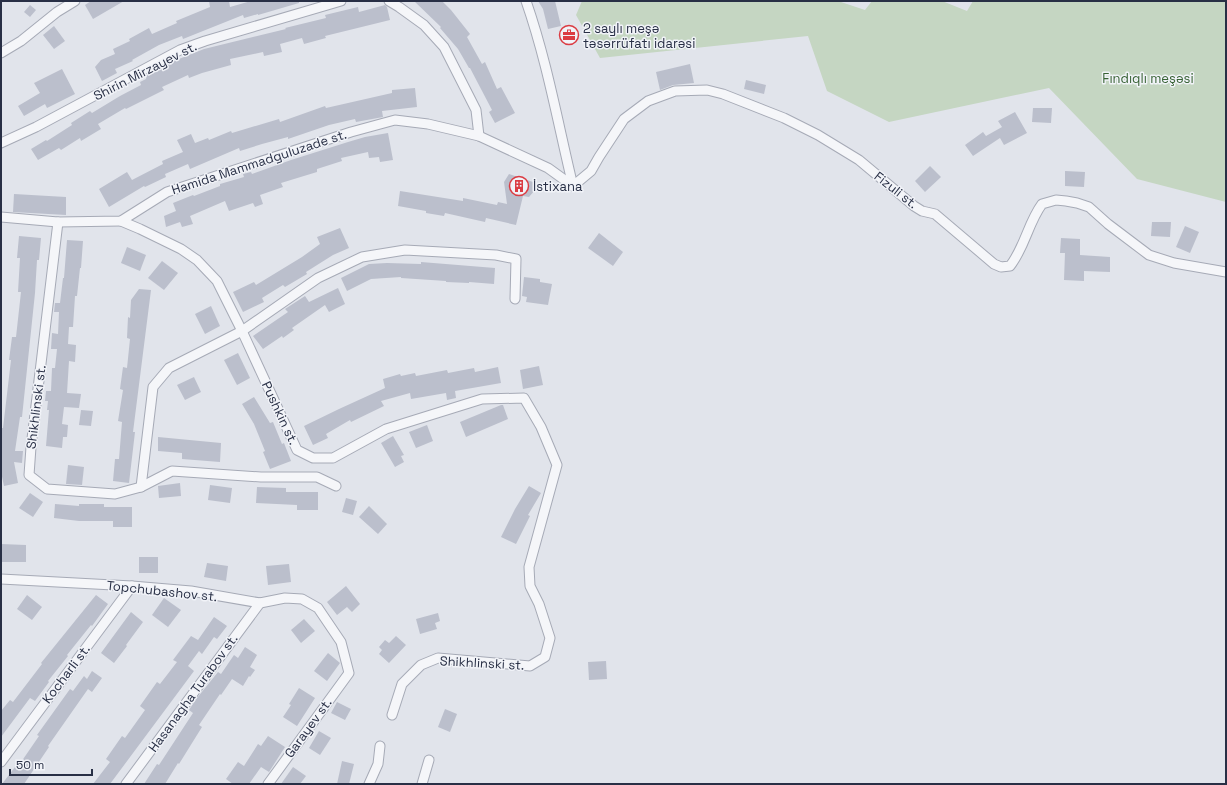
<svg xmlns="http://www.w3.org/2000/svg" width="1227" height="785" viewBox="0 0 1227 785" font-family="'Space Grotesk',sans-serif">
  <style>
    .green { fill: #c5d6c2 }
    .building { fill: #bbbfcc }
    .lines { fill: none; stroke-linecap: round; stroke-linejoin: round }
    .street-casing { stroke: #a6aab6; stroke-width: 11 }
    .street { stroke: #f5f6f9; stroke-width: 9 }
    .labels { text-anchor: middle; dominant-baseline: central; stroke-width: 3; stroke-linejoin: round; paint-order: stroke }
    .poi-label { font-size: 13px; fill: #282f45; stroke: #f1f3f8; text-anchor: start }
    .street-label { font-size: 13px; fill: #282f45; stroke: #f1f3f8 }
    .park-label { font-size: 13px; fill: #376234; stroke: #f1f3f8 }
  </style>
  <rect width="100%" height="100%" fill="#e1e4eb"/>
  <path class="green" d="M582,1H838L865,10L872,1H942L967,11L973,1H1226V202L1137,179L1049,88L889,122L827,91L808,36L600,58L576,15Z"/>
  <g class="building">
    <path d="M91,1H124L93,19L85,5Z"/>
    <path d="M209,1H229L230,7L251,1H299V3L258,15V14L244,18L243,15L183,39L182,36L159,45L132,60L133,61L115,69L117,73L102,81L95,67L101,60L115,54L113,49L130,41L129,39L149,28L152,34L177,23L176,21L210,7Z"/>
    <path d="M414,1H442L451,10L470,34L467,37L482,64L485,62L497,89L501,87L515,113L495,123L489,112L492,110L470,68H469L458,49L440,28L441,27Z"/>
    <path d="M538,1H555L561,26L548,29L543,9Z"/>
    <path d="M30,5L36,10L30,17L24,12Z"/>
    <path d="M385,5L387,7L390,20L325,36L326,38L304,44L302,38L280,44L282,52L264,56L263,52L230,59L231,65L202,73L189,78L188,75L162,87L164,90L126,109L125,108L98,124L101,129L81,141L80,138L61,150L59,148L38,160L31,149L46,140L47,141L72,125L71,123L90,111L92,113L120,96L141,85L140,82L146,79L147,74L169,63L204,49L286,29L285,28L326,18L325,15L358,7L359,12Z"/>
    <path d="M54,26L65,41L54,49L43,35Z"/>
    <path d="M690,64L694,83L673,85L660,90L656,72Z"/>
    <path d="M62,69L75,94L47,108L45,104L24,116L18,106L40,93L34,83Z"/>
    <path d="M746,80L766,85L764,94L744,89Z"/>
    <path d="M415,88L417,107L382,111L383,117L356,122L355,119L329,125L288,139V137L262,144L240,151L239,148L190,169L188,164L165,174L166,177L145,187L144,186L109,207L99,189L127,172L132,180L163,164L162,161L183,152L177,140L191,134L195,143L208,138L209,140L231,131L232,133L279,119L280,122L325,106L326,108L392,93V90Z"/>
    <path d="M1033,108H1052L1051,123L1032,122Z"/>
    <path d="M1015,112L1027,133L1004,145L1000,138L973,156L965,145L983,132L986,136L1002,127L998,121Z"/>
    <path d="M388,133L393,160L380,162L379,157L369,158L368,152L341,158L342,161L317,169V172L281,183L283,187L260,195L263,204L255,207L253,203L229,211L225,201L190,216L193,224L182,227L180,222L166,227L164,216L176,211L173,203L193,195L194,196L220,186V184L244,177L243,174L251,172L252,174L291,160L348,142L365,137Z"/>
    <path d="M930,166L941,177L925,192L915,181Z"/>
    <path d="M1065,171L1085,172L1084,187L1065,186Z"/>
    <path d="M509,174L533,182L535,190L529,197L523,196L516,225L486,218L485,222L445,213L444,216L426,213V211L398,206L400,191L463,201V198L497,205L498,202L507,204L504,182Z"/>
    <path d="M14,194L66,197V215L13,212Z"/>
    <path d="M1152,222H1171L1170,237L1151,236Z"/>
    <path d="M1185,226L1199,232L1190,253L1176,247Z"/>
    <path d="M340,228L349,248L333,255L306,272L307,274L285,287L283,285L262,298L264,302L243,312L233,292L254,282L256,285L302,257L320,244L317,237Z"/>
    <path d="M599,233L623,252L613,266L588,248Z"/>
    <path d="M19,236L41,238L39,260H37L35,293L22,417H20L15,451H23L22,463L14,462L18,483L4,486L1,472V434L2,428H3L11,360H9L12,337H16L21,292H18L20,258H17Z"/>
    <path d="M1061,238L1080,239V255L1110,257V272L1084,271V281L1064,280L1065,253H1060Z"/>
    <path d="M67,240L83,241L81,268H80L77,296H75L73,327H69L68,344L76,345L75,362L69,361L67,393L81,394L79,408L64,407L62,424L68,425L67,437H63L62,448L46,446L49,410H47L48,401H45L46,391H51L52,368H55L57,349H51L52,333L58,334L59,312H54L55,303H60L63,278H64Z"/>
    <path d="M127,247L146,255L140,271L121,263Z"/>
    <path d="M162,261L178,273L164,290L148,278Z"/>
    <path d="M421,262L495,268L494,284L469,282V283L446,282V281L401,278V277L371,279L347,291L341,278L369,264L387,263L421,264Z"/>
    <path d="M524,277L540,279V282L552,284L548,305L526,302L527,297L522,296Z"/>
    <path d="M338,288L345,304L329,312L325,305L292,328L294,330L283,338L282,336L263,349L253,336L288,312L285,309L305,296L309,302Z"/>
    <path d="M139,289L151,290L133,432H135L129,483L113,481L115,459H119L122,422L118,421L123,390L120,389L123,367L127,368L130,339L127,338L128,317L130,318L131,300Z"/>
    <path d="M211,306L220,326L205,334L195,314Z"/>
    <path d="M238,353L250,378L237,385L224,360Z"/>
    <path d="M539,366L543,385L523,389L520,370Z"/>
    <path d="M498,367L501,383L455,391L456,398L447,400L446,393L411,399L410,393L381,401L384,406L351,422L350,420L326,434L328,438L313,445L304,426L339,409L385,388L383,379L400,374L401,376L415,373L416,376L447,370L448,373L474,368L475,372Z"/>
    <path d="M194,377L201,392L185,400L177,385Z"/>
    <path d="M254,397L270,423L273,422L282,444L284,443L291,461L270,469L263,452L265,451L254,424L242,404Z"/>
    <path d="M501,405H503L508,419L466,437L460,422Z"/>
    <path d="M81,410L93,411L91,426L79,425Z"/>
    <path d="M427,425L433,441L416,448L409,432Z"/>
    <path d="M393,436L404,455L401,456L404,462L395,467L381,443Z"/>
    <path d="M158,437L221,443L220,462L182,459V453L158,451Z"/>
    <path d="M68,465L84,467L82,485L66,484Z"/>
    <path d="M180,483L181,496L159,498L158,486Z"/>
    <path d="M210,485L232,488L230,503L208,500Z"/>
    <path d="M529,486L541,493L528,515L530,516L516,544L501,537L515,509Z"/>
    <path d="M257,487L286,488V492H318V510H297V505L256,503Z"/>
    <path d="M30,493L43,502L33,517L19,508Z"/>
    <path d="M346,498L357,501L353,515L342,512Z"/>
    <path d="M55,504L79,506V504H104V507H132V527H113V521H79L54,518Z"/>
    <path d="M369,506L387,524L378,534L359,517Z"/>
    <path d="M1,544L26,545V562H1Z"/>
    <rect x="139" y="557" width="19" height="16"/>
    <path d="M207,563L228,566L226,581L204,577Z"/>
    <path d="M289,564L291,582L268,585L266,566Z"/>
    <path d="M346,586L360,604L352,612L347,607L337,615L327,602Z"/>
    <path d="M27,595L42,607L32,620L17,609Z"/>
    <path d="M96,595L108,604L92,626L91,625L67,655L68,656L48,681L49,682L35,701L30,698L1,737V711L10,700L13,702L42,664L41,663Z"/>
    <path d="M164,598L181,610L168,627L152,615Z"/>
    <path d="M131,612L143,622L126,645L127,646L114,663L101,653Z"/>
    <path d="M438,613L440,621L435,623L437,629L420,634L416,619Z"/>
    <path d="M214,617L227,626L217,639L214,637L202,654L199,651L188,666L194,671L110,784H93L110,762L106,759L122,736L125,738L145,710L140,706L157,682L160,684L177,662L173,660L191,636L198,640Z"/>
    <path d="M304,619L315,631L301,643L291,630Z"/>
    <path d="M396,636L406,645L389,663L379,654L382,650L379,647L385,640L389,643Z"/>
    <path d="M245,647L257,655L250,667L255,670L250,677L249,676L243,686L232,679L221,695L220,694L199,725L202,727L179,764L178,763L165,784H144L157,764L159,765L193,713L189,710L197,698L218,672L221,674L234,655L238,658Z"/>
    <path d="M328,653L340,663L327,681L314,671Z"/>
    <path d="M606,661L607,679L589,680L588,662Z"/>
    <path d="M92,671L102,678L92,692L88,689L48,746L49,747L24,784H2L15,767L17,768L39,736L37,735L70,689L73,691L84,676L87,679Z"/>
    <path d="M299,688L315,698L297,726L283,717L291,705L289,704Z"/>
    <path d="M337,702L351,709L345,720L331,713Z"/>
    <path d="M445,709L457,714L450,732L438,727Z"/>
    <path d="M319,731L331,738L320,755L309,748Z"/>
    <path d="M268,736L285,747L269,772L261,767L249,784H233L226,779L238,762L244,766L258,744L261,746Z"/>
    <path d="M342,761L354,764L349,784H337Z"/>
    <path d="M293,767L306,776L300,784H281Z"/>
  </g>
  <g class="lines">
    <defs>
      <g id="street">
        <path d="M389,1L399,7L424,25L444,47L476,110L479,136"/>
        <path d="M526,1C547,61 558,124 573,186"/>
        <path d="M1,53L21,41L57,12L75,1"/>
        <path d="M1,143L36,127L180,50L205,41L341,1"/>
        <path d="M573,186L591,171L599,157L624,119L648,101L675,91L707,90L723,94L784,118L818,135L859,160L914,206L922,211L935,214L994,264L1001,267L1010,266C1025,247 1028,223 1042,204L1056,200L1066,201L1077,203L1089,207L1108,224L1149,255L1174,263L1226,272"/>
        <path d="M1,217L58,222L121,221L167,192L351,132L395,120L428,124L479,136L548,168L573,186"/>
        <path d="M121,221L140,229L181,249L197,260L217,281L242,331L297,450L313,458H333L386,429L482,399L524,398L541,427L557,465L529,567L530,586L539,604L550,638L545,657L530,666L438,658L421,665L402,684L392,715"/>
        <path d="M58,222L31,447L29,475L47,489L115,494L141,487L172,471L261,477H317L336,486"/>
        <path d="M141,487L153,387L169,368L242,331L318,278L362,257L405,250L496,255L516,259L515,299"/>
        <path d="M1,579L132,586L191,591L260,603L285,598L302,599L318,608L341,642L349,673L268,784"/>
        <path d="M1,762L132,586"/>
        <path d="M126,784L260,603"/>
        <path d="M369,784L378,764L380,746"/>
        <path d="M422,784L429,760"/>
      </g>
    </defs>
    <use href="#street" class="street-casing"/>
    <use href="#street" class="street"/>
  </g>
  <defs>
    <symbol id="office-ring" viewBox="-11 -11 22 22"><circle r="9.5" fill="#f1f3f8" stroke="#db3c43" stroke-width="1.5"/><path d="M-6-3h4V-5.5h4V-3h4V5H-6ZM-1-4.5V-3h2v-1.5ZM-6 0V1H6V0Z" fill="#db3c43"/></symbol>
    <symbol id="building-ring" viewBox="-11 -11 22 22"><circle r="9.5" fill="#f1f3f8" stroke="#db3c43" stroke-width="1.5"/><path d="M-4-6H4V6H1V3H-1V6H-4ZM-2.5-4.3h1.7v1.8h-1.7ZM.8-4.3h1.7v1.8H.8ZM-2.5-1h1.7V.8h-1.7ZM.8-1h1.7V.8H.8Z" fill="#db3c43"/></symbol>
  </defs>
  <g fill-rule="evenodd">
    <use href="#office-ring" x="558" y="24" width="22" height="22"/>
    <use href="#building-ring" x="508" y="175" width="22" height="22"/>
  </g>
  <g class="labels">
    <g class="poi-label">
      <text x="583" y="28">2 saylı meşə<tspan x="583" dy="15">təsərrüfatı idarəsi</tspan></text>
      <text x="533" y="186">İstixana</text>
    </g>
    <g class="street-label">
      <text transform="translate(145 71) rotate(-27)">Shirin Mirzayev st.</text>
      <text transform="translate(259 162) rotate(-18)">Hamida Mammadguluzade st.</text>
      <text transform="translate(896 190) rotate(38)">Fizuli st.</text>
      <text transform="translate(36 407) rotate(-83)">Shikhlinski st.</text>
      <text transform="translate(280 413) rotate(65)">Pushkin st.</text>
      <text transform="translate(162 591) rotate(6)">Topchubashov st.</text>
      <text transform="translate(482 663) rotate(3)">Shikhlinski st.</text>
      <text transform="translate(66 674) rotate(-53)">Kocharli st.</text>
      <text transform="translate(193 693) rotate(-54)">Hasanagha Turabov st.</text>
      <text transform="translate(308 728) rotate(-54)">Garayev st.</text>
    </g>
    <g class="park-label">
      <text x="1148" y="78">Fındıqlı meşəsi</text>
    </g>
  </g>
  <rect width="1227" height="785" fill="none" stroke="#282f45" stroke-width="4"/>
  <path d="M10 769v6h82v-6" fill="none" stroke="#282f45" stroke-width="2"/>
  <text x="16" y="769" font-size="12" fill="#282f45" stroke="#f1f3f8" stroke-width="3" paint-order="stroke">50 m</text>
</svg>
